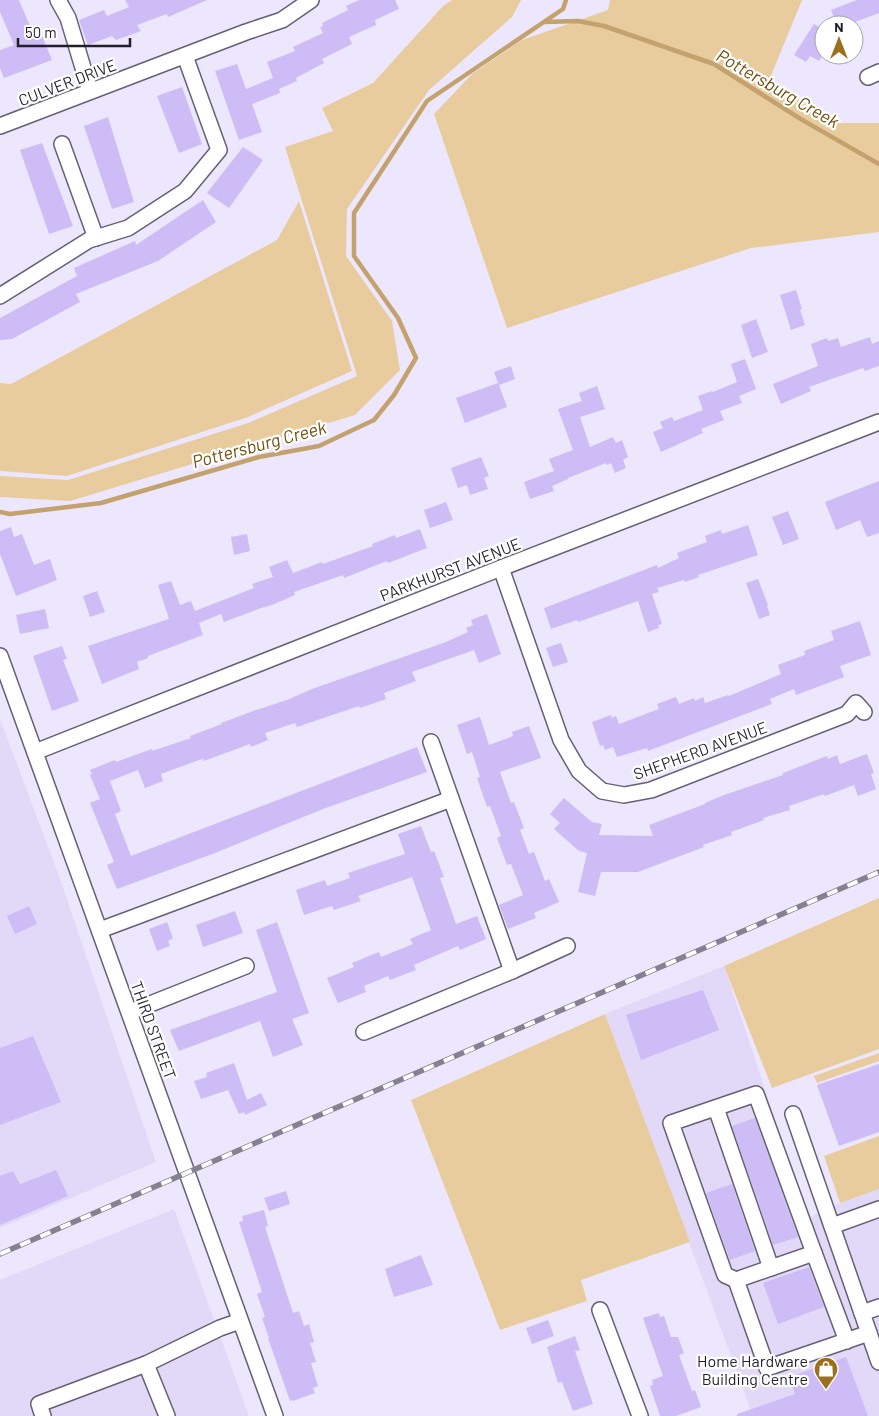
<svg xmlns="http://www.w3.org/2000/svg" width="879" height="1416" viewBox="0 0 879 1416" font-family="Barlow,sans-serif">
  <style>
    .built { fill: #e2d9f8 }
    .green { fill: #e9cc9e }
    .lines { fill: none; stroke-linecap: round; stroke-linejoin: round }
    .stream { stroke: #c4a26d; stroke-width: 4.5 }
    .building { fill: #cdbcf5 }
    .minor-casing { stroke: #666074; stroke-width: 18 }
    .minor { stroke: #fff; stroke-width: 15 }
    .rail-casing { stroke: #858191; stroke-width: 5.5 }
    .rail { stroke: #fff; stroke-width: 4; stroke-dasharray: 11; stroke-linecap: butt }
    .labels { text-anchor: middle; dominant-baseline: central; stroke-width: 4.5; stroke-linejoin: round; paint-order: stroke }
    .street-label { font-size: 16px; fill: #221f28; stroke: #fff }
    .poi-label { font-size: 16px; fill: #221f28; stroke: #fff; text-anchor: end }
    .water-label { font-size: 18px; font-style: italic; fill: #714f0d; stroke: #fff }
  </style>
  <rect width="100%" height="100%" fill="#ede7fe"/>
  <g class="built">
    <path d="M0,719L59,876L156,1162L0,1228Z"/>
    <path d="M724,966L808,1218L840,1203L879,1189V1416H753L605,1014Z"/>
    <path d="M174,1209L249,1416H0V1280Z"/>
  </g>
  <g class="green">
    <path d="M452,0H521L512,17L429,90L347,209L346,256L392,321L400,370L355,415L70,501L0,497V476L68,480L248,423L357,376L285,147L333,131L322,108L373,83L443,6Z"/>
    <path d="M610,0H802L768,83L787,89L829,123H879V232L751,248L507,328L434,114L472,74L522,40L608,10Z"/>
    <path d="M299,201L352,371L248,417L67,476L0,471V383L11,384L277,240Z"/>
    <path d="M879,898V1049L772,1088L724,966Z"/>
    <path d="M605,1014L690,1242L581,1280L587,1301L500,1330L411,1100Z"/>
    <path d="M879,1053V1061L817,1083L814,1076Z"/>
    <path d="M879,1136V1189L840,1203L824,1156Z"/>
  </g>
  <g class="lines">
    <g class="stream">
      <path d="M545,22L578,21L604,26L714,64L799,118L879,164"/>
      <path d="M0,512L10,514L101,503L259,457L319,446L374,420L394,395L416,358L398,318L354,256V213L427,101L563,9L566,0"/>
    </g>
  </g>
  <g class="building">
    <path d="M0,0H19L35,38L42,36L52,60L4,78L0,68V50L14,45L0,12Z"/>
    <path d="M125,0H207L168,17L167,14L137,25L141,31L116,40L112,36L88,45L79,20L104,10L107,16L129,7Z"/>
    <path d="M359,0H395L399,9L375,20L376,25L349,37L352,44L322,59L324,63L296,78L297,81L279,89L280,93L252,104L262,132L239,140L215,71L237,64L246,89L273,78L267,62L295,51L293,47L323,33L320,27L323,26L322,23L348,10L346,6Z"/>
    <path d="M857,0H879V13L847,25H837L831,10Z"/>
    <path d="M814,24L824,30V52L819,61L810,56L806,62L794,55Z"/>
    <path d="M182,87L202,144L179,153L157,96Z"/>
    <path d="M108,117L134,202L112,209L84,126Z"/>
    <path d="M42,143L73,226L49,234L20,150Z"/>
    <path d="M243,147L263,160L229,208L207,193Z"/>
    <path d="M203,200L216,222L158,261L76,294L80,302L12,339L0,340V318L77,276L74,268L135,241L136,245Z"/>
    <path d="M796,290L802,309L800,310L805,325L791,330L780,295Z"/>
    <path d="M756,319L768,352L752,358L741,325Z"/>
    <path d="M870,337L872,344L879,341V366L865,371L863,368L809,387L811,391L781,404L773,384L818,366L811,344L827,338L828,341L838,338L841,347Z"/>
    <path d="M745,359L756,389L739,396L742,403L720,411L724,420L701,429L703,433L661,452L653,432L663,428L660,422L672,417L674,421L703,410L698,396L712,391L713,392L737,382L731,364Z"/>
    <path d="M511,366L515,379L499,385L507,407L465,423L456,398L498,383L494,372Z"/>
    <path d="M597,386L605,409L580,417L590,447L613,437L616,443L622,440L628,457L623,460L626,468L615,473L611,463L607,465L606,463L568,478V479L552,486L554,491L530,499L524,482L554,471L549,459L573,450L558,409L582,401L579,393Z"/>
    <path d="M481,457L489,476L484,478L488,489L470,495L467,485L458,488L451,468Z"/>
    <path d="M879,481V533L867,537L860,520L836,530L825,502Z"/>
    <path d="M446,502L453,520L430,528L424,510Z"/>
    <path d="M788,511L799,539L783,545L772,517Z"/>
    <path d="M748,525L758,555L698,575L699,577L685,582L684,580L657,588L659,592L652,594L662,624L658,625L659,628L648,632L638,601L578,622L577,620L551,629L544,608L657,565L658,568L679,558L677,553L707,542L705,536L721,530L722,534Z"/>
    <path d="M11,527L14,537L22,534L34,565L50,559L57,580L16,596L0,554V531Z"/>
    <path d="M420,529L427,548L388,563L387,561L344,578L343,575L294,592L295,595L272,605L261,608L224,622L221,614L199,623L203,635L148,656V658L137,662L139,669L102,684L88,646L169,619L158,585L171,581L180,605L191,601L195,611L254,588L252,584L273,577L269,567L287,560L293,573L322,562L323,564L373,546L372,544L395,535L396,538Z"/>
    <path d="M247,534L250,551L234,555L231,537Z"/>
    <path d="M758,579L768,605L767,606L770,615L759,619L746,583Z"/>
    <path d="M97,591L105,612L90,617L83,596Z"/>
    <path d="M45,609L49,628L20,634L16,615Z"/>
    <path d="M487,614L501,654L479,663L474,650L412,672L416,681L384,693L386,699L360,708L359,706L297,727L295,723L265,733L268,740L251,747L250,744L204,761L203,759L199,760L161,774L163,781L145,788L138,770L110,781L121,811L115,814L131,856L417,747L427,772L323,809L215,853L117,889L107,865L114,862L90,803L100,799L90,775L92,774L90,770L115,760L116,762L152,749V751L191,738L190,736L222,724L221,723L256,710L287,700L312,689L446,642L468,632L466,628L473,625L471,620Z"/>
    <path d="M860,621L871,655L840,666L844,677L796,695L794,689L770,699L772,704L648,751L647,748L617,757L613,747L605,750L603,745L600,746L592,722L611,715L612,718L616,716L619,724L659,709L657,704L676,697L679,704L694,698L695,701L703,697L705,703L728,695L729,696L781,674L778,665L805,655L804,651L834,640L831,631Z"/>
    <path d="M561,643L568,662L553,667L546,648Z"/>
    <path d="M62,646L67,659L63,660L79,701L52,711L33,656Z"/>
    <path d="M480,717L489,745L513,736L512,732L529,726L541,758L500,772L511,803L514,802L524,828L520,830L529,854L534,852L545,881L549,879L559,902L534,913L536,918L508,929L499,905L523,895L511,864L507,865L497,838L501,836L490,806L487,807L477,778L480,777L472,752L467,754L457,725Z"/>
    <path d="M867,754L874,773L871,774L876,789L858,796L854,785L825,796L824,794L789,806L790,810L763,818L764,820L731,832L732,835L703,845L704,847L638,872H601L595,896L578,892L587,853L579,851L554,829L560,823L550,814L564,798L592,822L602,824L599,835L653,836L649,825L705,804V803L724,795L783,775V773L827,756L828,759L837,755L840,764Z"/>
    <path d="M421,826L431,852L434,851L444,877L440,878L456,924L477,916L486,939L460,950L458,946L414,965L416,970L390,980L388,976L364,986L366,992L338,1003L327,978L354,967L352,963L379,952L381,957L413,944L410,939L431,930L412,877L358,896L361,901L334,910L332,906L304,915L296,890L325,880L327,886L350,878L348,873L405,854L398,834Z"/>
    <path d="M29,906L37,924L15,934L7,916Z"/>
    <path d="M235,911L243,933L203,947L196,925Z"/>
    <path d="M167,922L173,938L168,941L170,946L157,951L149,929Z"/>
    <path d="M277,922L309,1013L292,1019L303,1045L273,1057L260,1021L179,1051L170,1030L277,992L256,930Z"/>
    <path d="M703,990L719,1030L641,1060L626,1015Z"/>
    <path d="M33,1036L61,1102L0,1125V1048Z"/>
    <path d="M234,1063L247,1100L261,1093L267,1105L245,1115L244,1112L239,1114L228,1090L201,1099L194,1081L207,1077L206,1073Z"/>
    <path d="M879,1064V1132L839,1146L817,1085Z"/>
    <path d="M755,1118L798,1237L773,1245L732,1126Z"/>
    <path d="M56,1170L68,1196L0,1225V1176L13,1171L20,1184Z"/>
    <path d="M732,1184L755,1251L730,1260L706,1193Z"/>
    <path d="M286,1191L290,1204L269,1211L264,1198Z"/>
    <path d="M264,1210L268,1226L265,1227L293,1313L299,1311L304,1326L309,1324L314,1342L310,1343L316,1362L311,1363L318,1386L313,1388L315,1393L293,1401L292,1400L290,1401L268,1338H269L262,1318L265,1317L257,1294L262,1292L239,1222L243,1221L242,1216Z"/>
    <path d="M421,1255L433,1285L394,1297L385,1269Z"/>
    <path d="M809,1267L824,1307L778,1324L763,1283Z"/>
    <path d="M659,1313L660,1317L664,1316L671,1337H678L684,1353L679,1355L692,1391L695,1390L701,1407L676,1416H660L650,1386L653,1385L652,1380L663,1376L643,1318Z"/>
    <path d="M548,1320L554,1336L532,1344L526,1328Z"/>
    <path d="M575,1336L580,1350L575,1351L593,1404L573,1411L562,1382L558,1383L547,1347Z"/>
    <path d="M846,1357L868,1416H737V1414L795,1394L789,1377Z"/>
  </g>
  <g class="lines">
    <defs>
      <g id="minor">
        <path d="M58,0L68,18L90,91"/>
        <path d="M868,77L879,72"/>
        <path d="M0,126L246,32L282,20L311,0"/>
        <path d="M62,144L96,238"/>
        <path d="M0,296L89,240L128,228L185,191L219,150L185,56"/>
        <path d="M501,568L561,740L579,771L602,791L624,795L651,790L847,714L856,703L864,712"/>
        <path d="M0,656L275,1416"/>
        <path d="M431,742L512,971"/>
        <path d="M35,752L501,568L879,422"/>
        <path d="M100,930L451,799"/>
        <path d="M130,1012L246,966"/>
        <path d="M364,1032L512,971L567,946"/>
        <path d="M716,1108L771,1268"/>
        <path d="M793,1114L879,1362"/>
        <path d="M832,1226L879,1209"/>
        <path d="M736,1280L725,1275L671,1123L756,1094L814,1253"/>
        <path d="M600,1310L640,1416"/>
        <path d="M862,1313L879,1307"/>
        <path d="M847,1341L814,1253L736,1280L767,1368L869,1333"/>
        <path d="M43,1416L39,1404L146,1364"/>
        <path d="M167,1416L146,1364L220,1328L240,1321"/>
      </g>
    </defs>
    <use href="#minor" class="minor-casing"/>
    <use href="#minor" class="minor"/>
    <defs>
      <path id="rail" d="M0,1254L879,872"/>
    </defs>
    <use href="#rail" class="rail-casing"/>
    <use href="#rail" class="rail"/>
  </g>
  <defs>
    <symbol id="shop-pin" viewBox="-11 -11 22 30"><path d="M0 17L-7.5 6A9.5 9.5 0 1 1 7.5 6Z" fill="#9a6f1e" stroke="#fff"/><path d="M-5-2.5h2.3a2.7 3.5 0 0 1 5.4 0H5L5.5 6h-11ZM-1.5-2.5h3a1.5 2.3 0 0 0-3 0Z" fill="#fff"/></symbol>
  </defs>
  <g fill-rule="evenodd">
    <use href="#shop-pin" x="812" y="1355" width="28" height="38"/>
  </g>
  <g class="labels">
    <g class="street-label">
      <text transform="translate(67 82) rotate(-21)">CULVER DRIVE</text>
      <text transform="translate(450 569) rotate(-21)">PARKHURST AVENUE</text>
      <text transform="translate(700 750) rotate(-20)">SHEPHERD AVENUE</text>
      <text transform="translate(154 1030) rotate(70)">THIRD STREET</text>
    </g>
    <g class="poi-label">
      <text x="808" y="1360">Home Hardware<tspan x="808" dy="18">Building Centre</tspan></text>
    </g>
    <g class="water-label">
      <text transform="translate(778 88) rotate(30)">Pottersburg Creek</text>
      <text transform="translate(259 444) rotate(-15)">Pottersburg Creek</text>
    </g>
  </g>
  <g transform="translate(839 40)"><circle r="24" fill="#ffffff" stroke="#a7a5a9"/>
  <path d="M0-4L9 19L0 12L-9 19Z" fill="#9a6f1e"/>
  <text y="-8" font-size="14" font-weight="bold" text-anchor="middle" fill="#221f28">N</text>
  </g>
  <path d="M18 38v8h112v-8" fill="none" stroke="#221f28" stroke-width="2.5"/>
  <text x="25" y="38" font-size="15" fill="#221f28" stroke="#ffffff" stroke-width="4" paint-order="stroke">50 m</text>
</svg>
